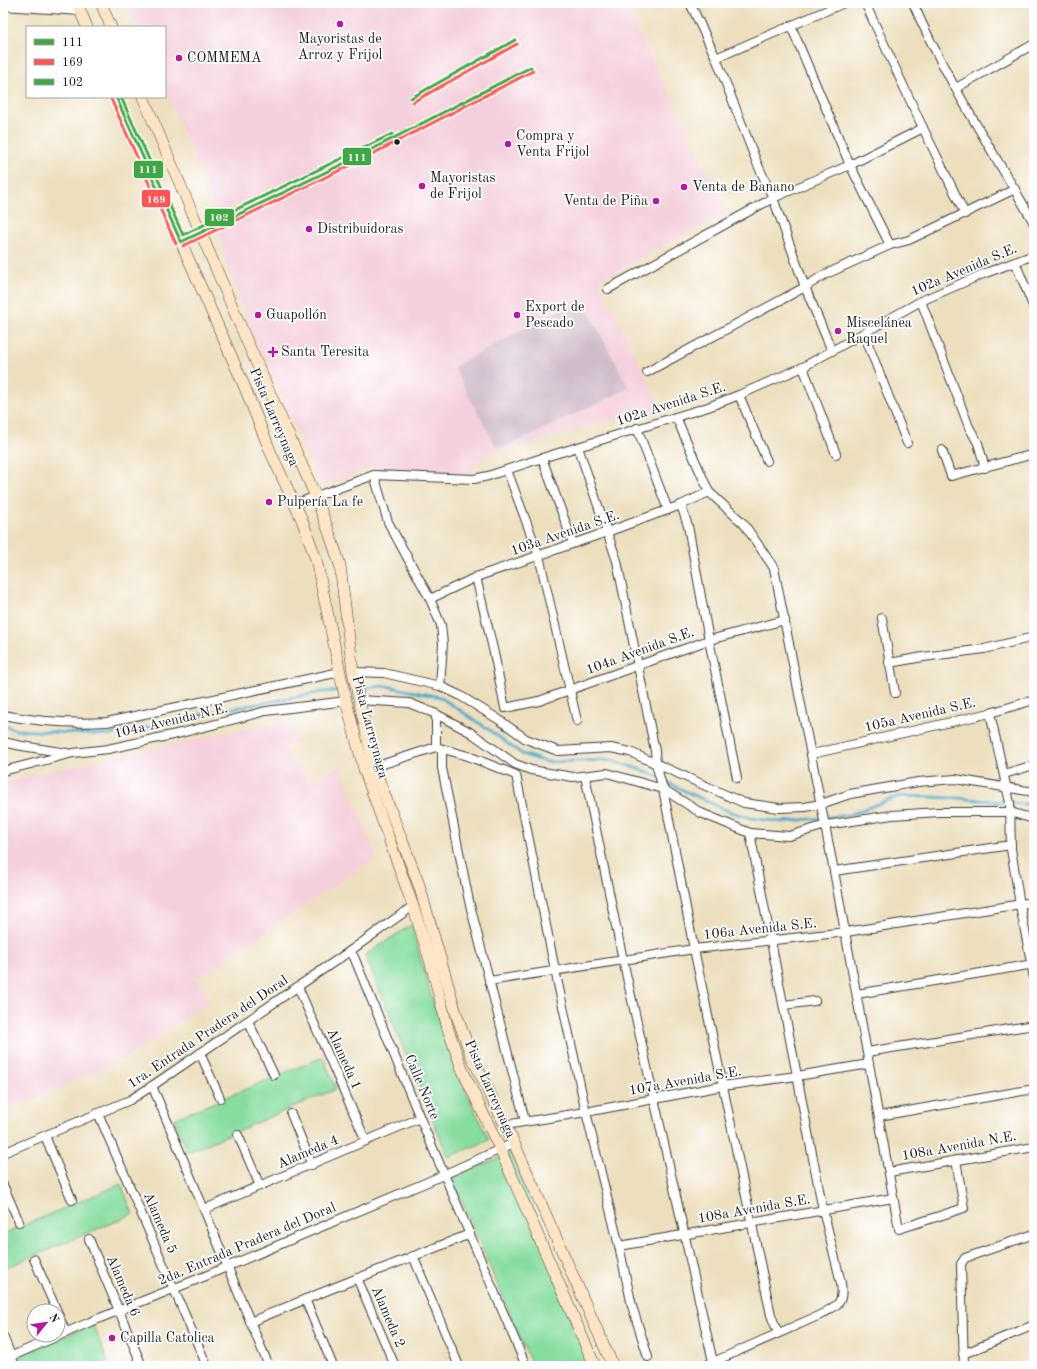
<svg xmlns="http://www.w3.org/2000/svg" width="1037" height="1369" viewBox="0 0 1037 1369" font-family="'Old Standard TT',serif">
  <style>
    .built { fill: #f4cfdc }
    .industrial { fill: #d0bdcc }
    .park { fill: #87dda0; stroke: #527c5e }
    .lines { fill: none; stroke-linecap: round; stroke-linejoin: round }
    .stream { stroke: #4baaca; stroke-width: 3 }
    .street-casing { stroke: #3b3934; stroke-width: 10 }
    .secondary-casing { stroke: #3b3934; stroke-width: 12 }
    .street { stroke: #fff; stroke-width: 8 }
    .secondary { stroke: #fde5c5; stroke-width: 11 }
    .bus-1-casing { stroke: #fff; stroke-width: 6 }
    .bus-2-casing { stroke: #fff; stroke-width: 6 }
    .bus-3-casing { stroke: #fff; stroke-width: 6 }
    .bus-1 { stroke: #41a644; stroke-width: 3 }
    .bus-2 { stroke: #f55; stroke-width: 3 }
    .bus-3 { stroke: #41a644; stroke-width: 3 }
    .poi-dot { fill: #b5179e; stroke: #fff; stroke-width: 1.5 }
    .bus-dot { fill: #1c1c1c; stroke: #fff; stroke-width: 1.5 }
    .labels { text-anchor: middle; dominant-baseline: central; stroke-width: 3.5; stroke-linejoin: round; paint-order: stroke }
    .poi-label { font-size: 14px; fill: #1c1c1c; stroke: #fff; text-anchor: start }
    .street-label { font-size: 14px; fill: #1c1c1c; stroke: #fff }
    .line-badge { stroke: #fff; stroke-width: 1.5 }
    .badge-label { font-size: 11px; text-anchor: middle; font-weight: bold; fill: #fff }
  </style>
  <rect width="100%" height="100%" fill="#fff"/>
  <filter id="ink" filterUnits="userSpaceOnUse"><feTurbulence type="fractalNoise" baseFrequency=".025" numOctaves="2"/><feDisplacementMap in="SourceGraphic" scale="8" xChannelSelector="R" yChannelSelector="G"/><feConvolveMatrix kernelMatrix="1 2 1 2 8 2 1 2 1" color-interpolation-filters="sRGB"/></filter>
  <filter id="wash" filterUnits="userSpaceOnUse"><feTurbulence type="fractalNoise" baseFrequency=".012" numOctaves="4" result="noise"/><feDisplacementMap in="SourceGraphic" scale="16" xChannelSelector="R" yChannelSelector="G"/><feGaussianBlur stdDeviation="0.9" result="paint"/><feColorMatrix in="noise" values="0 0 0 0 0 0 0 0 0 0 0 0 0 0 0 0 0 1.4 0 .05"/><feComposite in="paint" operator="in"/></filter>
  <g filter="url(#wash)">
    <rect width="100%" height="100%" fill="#eddfbe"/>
    <g class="built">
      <path d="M125,3H624L728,212L599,281L660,406L476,459L473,474L407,475L370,467L322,487L260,352L226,265L209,192L165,89V27H137Z"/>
      <path d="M287,721L300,745L280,743L310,782L340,766L377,857L196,979L209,1002L127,1057L69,1084L3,1112V782L121,755Z"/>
    </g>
    <path class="industrial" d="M581,298L629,388L510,445L496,447L454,367Z"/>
    <g class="park">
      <path d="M411,925L433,1002L457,1073L489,1140L448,1157L365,955Z"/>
      <path d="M323,1057L336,1089L188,1152L174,1119Z"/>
      <path d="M511,1153L595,1361L586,1366H532L452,1178Z"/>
      <path d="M121,1184L133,1214L3,1269V1234Z"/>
      <path d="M93,1324L108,1363L100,1366H25L20,1356Z"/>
    </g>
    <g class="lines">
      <g class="stream">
        <path d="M360,688L386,686L440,697L485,727L522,754L546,762L611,760L648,772L687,792L728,811L751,818L782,822L849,815L899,796L957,798L1034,805"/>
        <path d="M3,725L16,730L108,735L152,727L209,713L323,692L354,689"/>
      </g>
    </g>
  </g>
  <g filter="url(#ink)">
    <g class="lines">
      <defs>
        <g id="street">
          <path d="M690,3L716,58L757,163L773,198L805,287L832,351"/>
          <path d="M865,3L923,128L965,214"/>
          <path d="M913,3C946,80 993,151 1034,223"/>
          <path d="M3,6L81,11"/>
          <path d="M791,26L850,165L890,245"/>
          <path d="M716,58L844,3"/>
          <path d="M956,88L1034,44"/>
          <path d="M1015,262L1034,308"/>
          <path d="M608,289L773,198L850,165L923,128"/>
          <path d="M921,301L969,427L978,443L985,468"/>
          <path d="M864,334L907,443"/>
          <path d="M803,367L836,454"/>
          <path d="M647,372L805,287L824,275L890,245L909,240L1015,189"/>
          <path d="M739,395L767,461"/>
          <path d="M676,417L709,492L744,524L774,568L834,871L899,1229L964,1208L956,1160"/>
          <path d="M637,428L668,510"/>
          <path d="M578,447L617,561L655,751L656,764L663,789L694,949L771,1315L778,1333"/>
          <path d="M942,450L951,476L1034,454"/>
          <path d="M542,458L573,543"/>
          <path d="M507,470L539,556L577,721"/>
          <path d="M374,475L388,522L430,599L441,625L443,644L440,686"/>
          <path d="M295,504L374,475L474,479L488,476L542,458L708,407L739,395L803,367L921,301L983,274L1034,255"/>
          <path d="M681,505L688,526L709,640L737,778"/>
          <path d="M476,577L494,653L505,708L539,701L709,640L785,620"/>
          <path d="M430,599L476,577L607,532L681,505L709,492"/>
          <path d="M882,618L895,693"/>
          <path d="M889,663L923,657L984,649L1034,637"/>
          <path d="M353,672L384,673L440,686L459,695L498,719L526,739L558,751L611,748L630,752L744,803L779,808L805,807L821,804L850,794L918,782L955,779L1034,792"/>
          <path d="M359,700L409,703L436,714L470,732L515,764L531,770L573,777L607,773L663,789L701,813L750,833L789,836L826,825L892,815L939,812H1010L1034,819"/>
          <path d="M990,713L1010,803L1011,849L1020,905L1034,978"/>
          <path d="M436,714V747"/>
          <path d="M3,715C39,722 70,724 107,722L340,672"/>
          <path d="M3,742L22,746L67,753"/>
          <path d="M442,749V768L469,901L525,1121"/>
          <path d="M812,754L990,713L1034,700"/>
          <path d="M374,767L436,747L468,756L516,775L555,970L586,1112L619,1246L632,1306L648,1357"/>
          <path d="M3,771L73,753L108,749L181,733L266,711L346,701"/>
          <path d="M1004,774L1034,765"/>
          <path d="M585,776L623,960L713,1362"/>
          <path d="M834,871L1011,845"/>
          <path d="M350,951L354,957L420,1118L526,1366"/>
          <path d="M489,981L694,949L846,932L1034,902"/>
          <path d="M298,987L366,1141"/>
          <path d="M857,994L1034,964"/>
          <path d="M784,1005L815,1001"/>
          <path d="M248,1021L274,1075"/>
          <path d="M867,1052L1034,1025"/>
          <path d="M200,1053L220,1098"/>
          <path d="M152,1086C193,1179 229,1273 269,1366"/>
          <path d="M98,1113L207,1366"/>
          <path d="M291,1114L312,1165"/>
          <path d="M879,1116L1034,1089"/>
          <path d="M505,1125L586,1112L722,1086L797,1076L869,1064"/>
          <path d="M238,1135L260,1186"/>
          <path d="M45,1136L72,1200"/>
          <path d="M3,1153L130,1100L152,1086L350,951L413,906"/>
          <path d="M889,1172L1034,1147"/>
          <path d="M3,1185L19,1222"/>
          <path d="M205,1209L420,1118"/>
          <path d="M89,1239L142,1366"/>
          <path d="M619,1246L893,1198"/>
          <path d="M413,1256L459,1366"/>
          <path d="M34,1259L57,1311"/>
          <path d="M357,1278L395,1366"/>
          <path d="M305,1299L333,1366"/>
          <path d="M58,1314L66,1333"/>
          <path d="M250,1322L338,1286L470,1234"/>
          <path d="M3,1336L15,1366"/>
          <path d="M963,1354L1034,1325"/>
          <path d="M3,1360L90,1322L203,1277L432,1180L514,1143"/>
          <path d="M704,1366L820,1315C837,1305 844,1305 841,1283L823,1210L750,833"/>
          <path d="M964,1366L961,1264L965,1258L1034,1234"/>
        </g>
        <g id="secondary">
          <path d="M77,3L87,27"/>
          <path d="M101,3L111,27"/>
          <path d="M116,97L181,242L243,383L271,453L302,520L316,559L346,701L364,769L413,906L430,960L448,1029L462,1069L500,1149L595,1366"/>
          <path d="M143,97L246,339L316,497L330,535L340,565L353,672L374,767L419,885L456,1013L471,1055L514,1143L613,1366"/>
        </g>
      </defs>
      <use href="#street" class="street-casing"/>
      <use href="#secondary" class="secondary-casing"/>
      <use href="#street" class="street"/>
      <use href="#secondary" class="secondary"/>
      <defs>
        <g id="bus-1">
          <path d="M116,97L181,242"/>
          <path d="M411,98L515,40"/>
          <path d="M181,242L355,158L531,67"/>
        </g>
        <g id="bus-2">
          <path d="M111,99L176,244"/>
          <path d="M413,102L517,44"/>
          <path d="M183,246L357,162L533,71"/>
        </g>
        <path id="bus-3" d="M121,97L183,235L392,134"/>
      </defs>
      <use href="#bus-1" class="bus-1-casing"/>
      <use href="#bus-2" class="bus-2-casing"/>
      <use href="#bus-3" class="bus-3-casing"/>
      <use href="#bus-1" class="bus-1"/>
      <use href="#bus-2" class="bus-2"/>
      <use href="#bus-3" class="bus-3"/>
    </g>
  </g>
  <g class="poi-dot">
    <circle cx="340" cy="24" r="4"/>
    <circle cx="179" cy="58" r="4"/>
    <circle cx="508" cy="144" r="4"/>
    <circle cx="422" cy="186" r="4"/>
    <circle cx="684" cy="187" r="4"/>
    <circle cx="656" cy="201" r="4"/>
    <circle cx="309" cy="229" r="4"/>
    <circle cx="258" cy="315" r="4"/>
    <circle cx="517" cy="315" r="4"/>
    <circle cx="838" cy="331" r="4"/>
    <path d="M271 346h4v4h4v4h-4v4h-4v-4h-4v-4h4z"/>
    <circle cx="269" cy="502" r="4"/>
    <circle cx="112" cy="1338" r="4"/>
  </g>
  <circle class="bus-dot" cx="397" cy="142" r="3.5"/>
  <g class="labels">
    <g class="poi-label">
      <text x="340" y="39" text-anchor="middle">Mayoristas de<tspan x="340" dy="16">Arroz y Frijol</tspan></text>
      <text x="187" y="58">COMMEMA</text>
      <text x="516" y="136">Compra y<tspan x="516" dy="16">Venta Frijol</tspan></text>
      <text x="430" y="178">Mayoristas<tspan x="430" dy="16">de Frijol</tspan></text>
      <text x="692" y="187">Venta de Banano</text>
      <text x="648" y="201" text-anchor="end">Venta de Piña</text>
      <text x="317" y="229">Distribuidoras</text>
      <text x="525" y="307">Export de<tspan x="525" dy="16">Pescado</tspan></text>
      <text x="266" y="315">Guapollón</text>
      <text x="846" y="323">Miscelánea<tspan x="846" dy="16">Raquel</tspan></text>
      <text x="281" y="352">Santa Teresita</text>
      <text x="277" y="502">Pulpería La fe</text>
      <text x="120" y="1338">Capilla Catolica</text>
    </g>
    <g class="street-label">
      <text transform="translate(964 270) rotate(-23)">102a Avenida S.E.</text>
      <text transform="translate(671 404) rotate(-18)">102a Avenida S.E.</text>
      <text transform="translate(274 417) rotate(67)">Pista Larreynaga</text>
      <text transform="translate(565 533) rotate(-19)">103a Avenida S.E.</text>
      <text transform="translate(640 651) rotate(-20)">104a Avenida S.E.</text>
      <text transform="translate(920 715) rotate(-13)">105a Avenida S.E.</text>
      <text transform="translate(171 721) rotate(-13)">104a Avenida N.E.</text>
      <text transform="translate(370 727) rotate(75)">Pista Larreynaga</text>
      <text transform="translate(760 929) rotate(-6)">106a Avenida S.E.</text>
      <text transform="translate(208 1032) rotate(-34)">1ra. Entrada Pradera del Doral</text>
      <text transform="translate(344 1059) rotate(66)">Alameda 1</text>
      <text transform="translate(685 1081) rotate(-10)">107a Avenida S.E.</text>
      <text transform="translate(422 1087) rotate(67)">Calle Norte</text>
      <text transform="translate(490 1089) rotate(66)">Pista Larreynaga</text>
      <text transform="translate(959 1146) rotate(-10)">108a Avenida N.E.</text>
      <text transform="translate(308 1152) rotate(-23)">Alameda 4</text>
      <text transform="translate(754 1209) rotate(-10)">108a Avenida S.E.</text>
      <text transform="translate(160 1223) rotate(67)">Alameda 5</text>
      <text transform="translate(247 1244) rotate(-23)">2da. Entrada Pradera del Doral</text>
      <text transform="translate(123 1286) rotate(67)">Alameda 6</text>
      <text transform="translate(388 1317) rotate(67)">Alameda 2</text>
    </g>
  </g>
  <g class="line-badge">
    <rect x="342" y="147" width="30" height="19" rx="4" fill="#41a644"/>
    <rect x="133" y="160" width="31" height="19" rx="4" fill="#41a644"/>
    <rect x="141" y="189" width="30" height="19" rx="4" fill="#f55"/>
    <rect x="204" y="208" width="31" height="19" rx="4" fill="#41a644"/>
  </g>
  <g class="badge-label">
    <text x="357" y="161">111</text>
    <text x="148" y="173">111</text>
    <text x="156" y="203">169</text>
    <text x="219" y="221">102</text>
  </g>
  <rect width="1037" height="1369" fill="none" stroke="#fff" stroke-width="16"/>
  <rect x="26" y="26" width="140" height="72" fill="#ffffff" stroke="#a4a4a4"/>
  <rect x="34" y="39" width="20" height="6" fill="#41a644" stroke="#a4a4a4"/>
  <text x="62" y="46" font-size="12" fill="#1c1c1c">111</text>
  <rect x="34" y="59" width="20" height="6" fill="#ff5555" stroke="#a4a4a4"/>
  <text x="62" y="66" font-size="12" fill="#1c1c1c">169</text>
  <rect x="34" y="79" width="20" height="6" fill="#41a644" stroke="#a4a4a4"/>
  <text x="62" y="86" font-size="12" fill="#1c1c1c">102</text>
  <g transform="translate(46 1323) rotate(60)"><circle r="19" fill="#ffffff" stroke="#a4a4a4"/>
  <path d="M0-3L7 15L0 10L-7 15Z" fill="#b5179e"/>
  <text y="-6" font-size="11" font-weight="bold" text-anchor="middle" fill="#1c1c1c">N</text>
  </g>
</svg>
